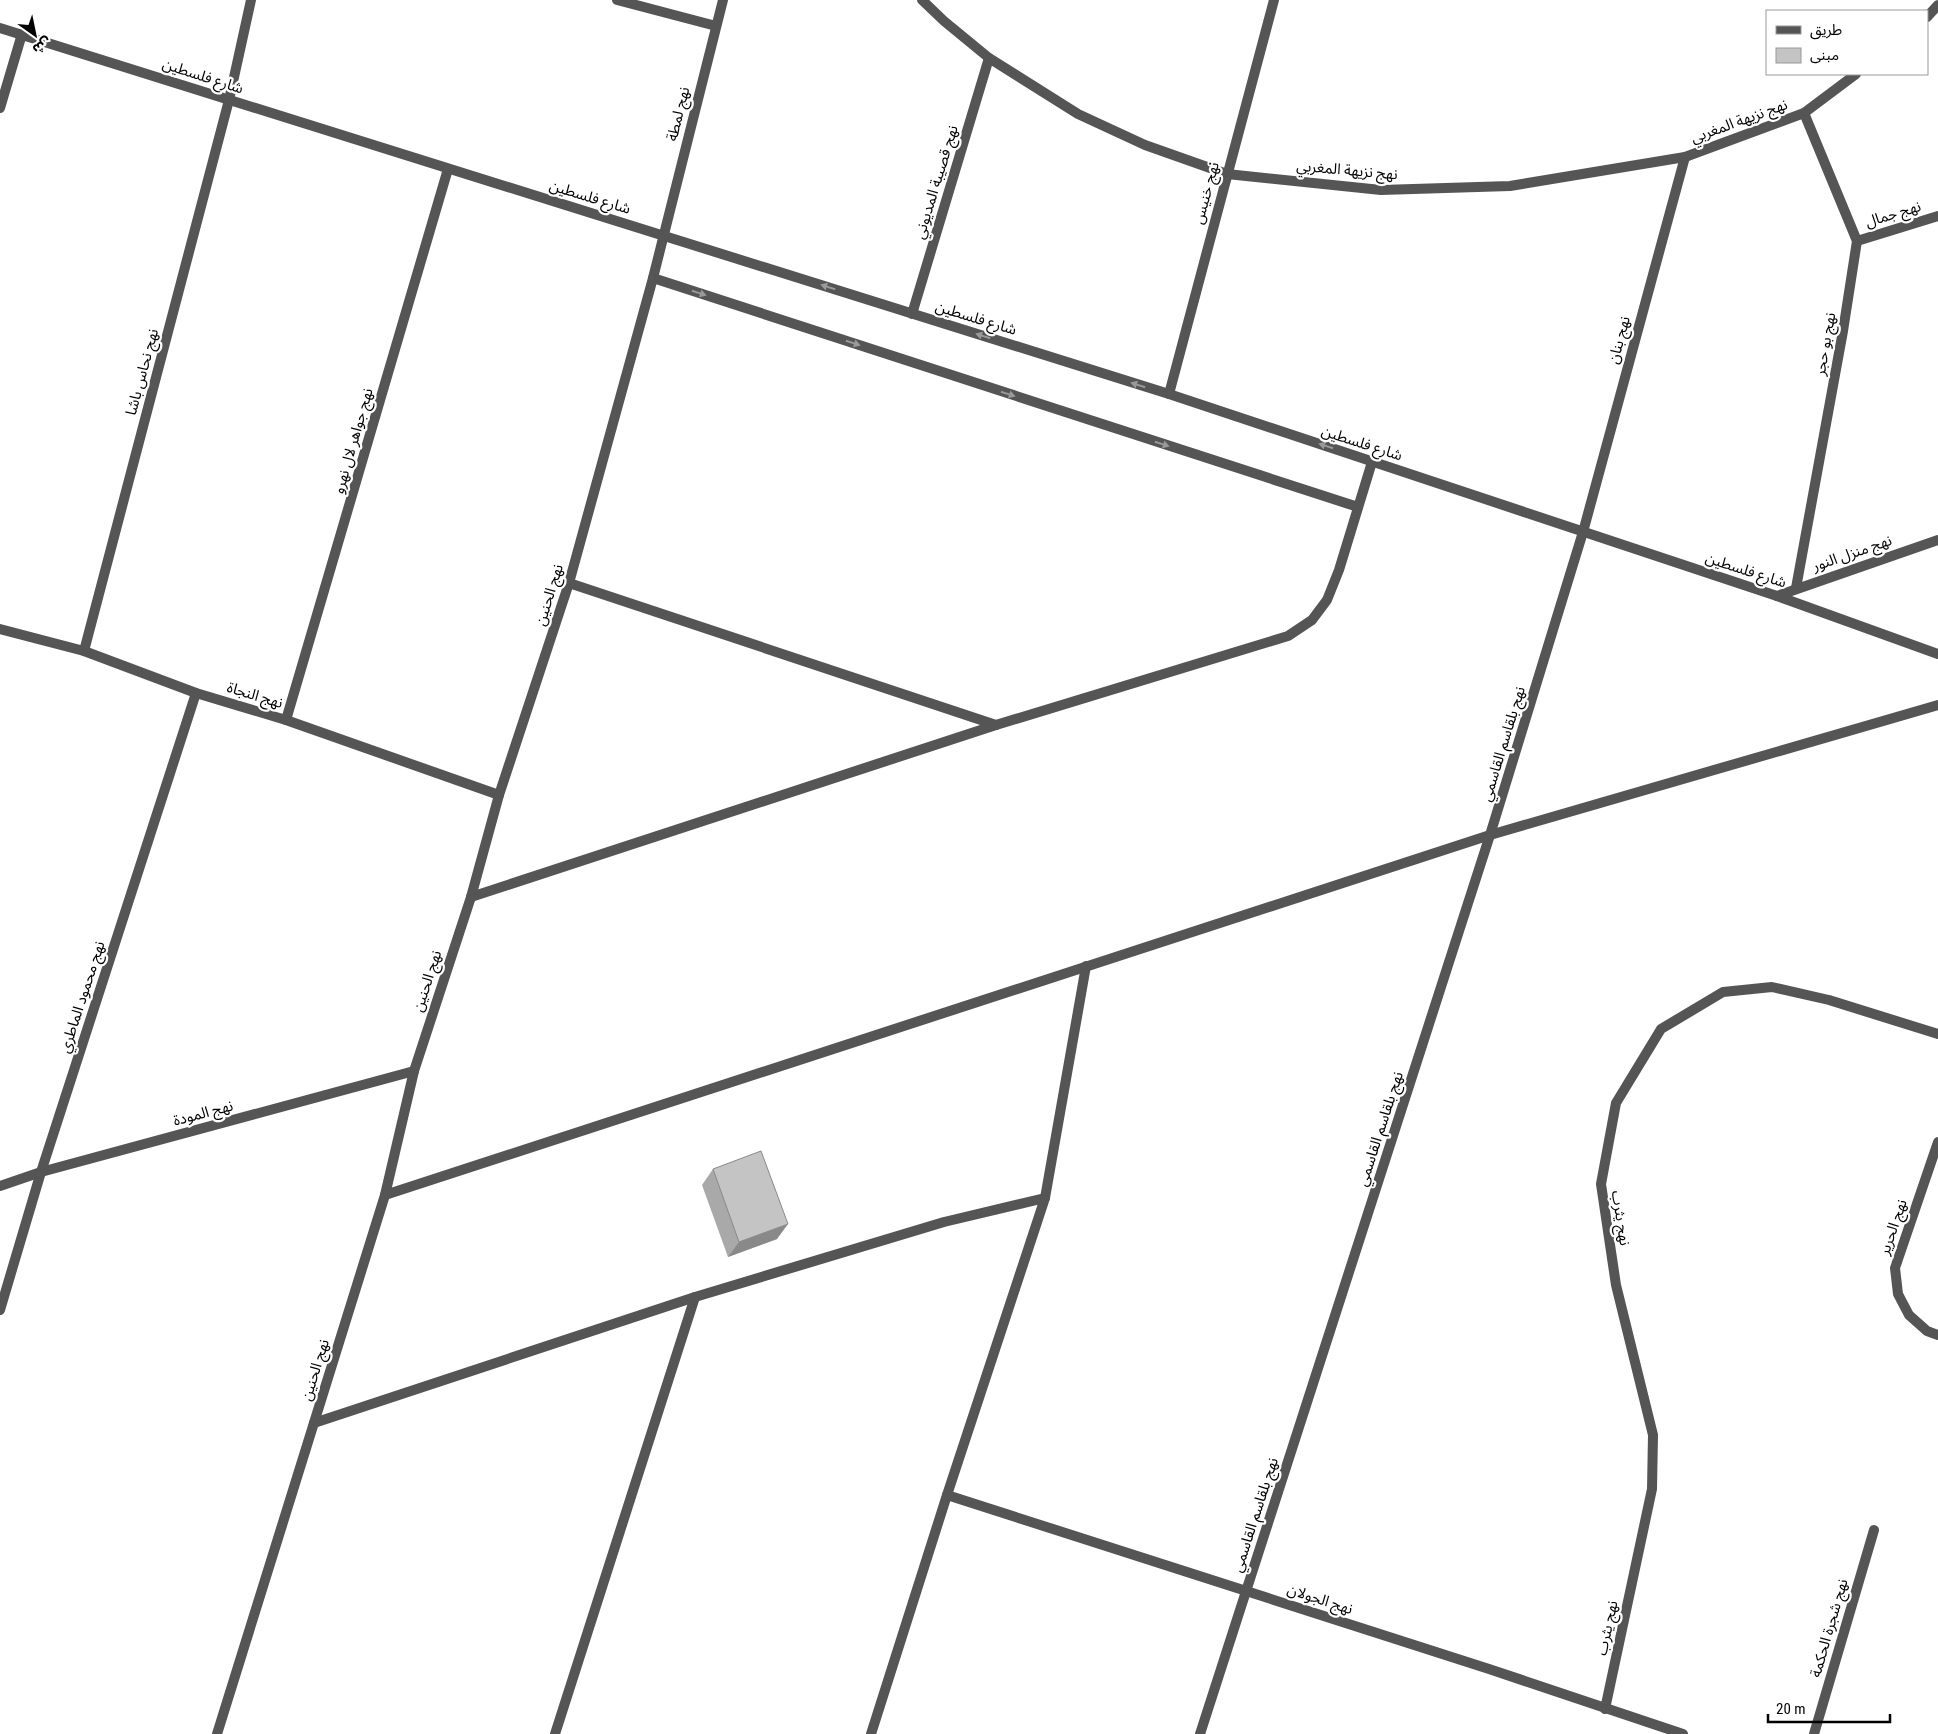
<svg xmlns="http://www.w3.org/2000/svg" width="1938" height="1734" viewBox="0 0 1938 1734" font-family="'Roboto Condensed','Noto Sans Arabic',sans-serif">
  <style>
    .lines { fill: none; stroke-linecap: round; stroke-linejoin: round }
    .street { stroke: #555; stroke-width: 10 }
    .wall { fill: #a9a9a9 }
    .shaded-wall { fill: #898989 }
    .building { fill: #c4c4c4; stroke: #898989 }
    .oneway { fill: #999 }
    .labels { text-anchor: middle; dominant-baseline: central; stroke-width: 4.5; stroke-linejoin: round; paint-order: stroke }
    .street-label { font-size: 15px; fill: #000; stroke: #fff }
  </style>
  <rect width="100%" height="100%" fill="#fff"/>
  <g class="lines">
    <g class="street">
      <path d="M617,0L716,26"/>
      <path d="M922,0L944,21L989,58L1078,114L1145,145L1227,174L1381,190L1510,186L1685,157L1804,113L1856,74"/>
      <path d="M1927,17L1938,5"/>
      <path d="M0,28L1169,394L1777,596L1938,654"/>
      <path d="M0,108L22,34"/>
      <path d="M1857,241L1938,216"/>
      <path d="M653,278L1358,507"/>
      <path d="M912,314L989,58"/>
      <path d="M1169,394L1274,0"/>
      <path d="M569,583L996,725"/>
      <path d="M1796,588L1843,331L1857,241L1804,113"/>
      <path d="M1777,596L1938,540"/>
      <path d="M0,629L84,651L196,693L286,720L499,795"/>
      <path d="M84,651L229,100L251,0"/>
      <path d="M286,720L448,169"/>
      <path d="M471,897L996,725L1288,636L1312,620L1327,600L1339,570L1372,462"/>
      <path d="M1938,1142L1895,1268L1898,1294L1909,1315L1927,1331L1938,1335"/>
      <path d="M0,1186L41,1172L414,1071"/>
      <path d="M385,1195L1490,835L1938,705"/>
      <path d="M0,1310L41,1172L196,693"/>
      <path d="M314,1423L695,1297L944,1222L1045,1198"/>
      <path d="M947,1495L1489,1669L1683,1734"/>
      <path d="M1605,1709L1652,1489L1653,1435L1616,1285L1601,1184L1616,1103L1661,1029L1723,992L1772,987L1829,1000L1938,1034"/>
      <path d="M217,1734L385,1195L414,1071L471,897L499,795L569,583L653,278L723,0"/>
      <path d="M555,1734L695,1297"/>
      <path d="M871,1734L947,1495L1045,1198L1086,966"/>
      <path d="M1200,1734L1490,835L1583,532L1685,157"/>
      <path d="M1814,1734L1874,1530"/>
    </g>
  </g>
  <path class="wall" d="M713,1169L777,1239L728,1257L702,1185Z"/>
  <path class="shaded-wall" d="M788,1224L777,1239L728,1257L739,1242Z"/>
  <path class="building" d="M761,1151L788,1224L739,1242L713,1169Z"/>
  <defs><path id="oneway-solid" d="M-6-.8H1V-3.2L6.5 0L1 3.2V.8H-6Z" transform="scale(1.25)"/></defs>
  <g class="oneway">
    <use href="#oneway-solid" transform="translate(828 287) rotate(-163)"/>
    <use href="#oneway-solid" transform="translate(699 293) rotate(18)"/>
    <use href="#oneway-solid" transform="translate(983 336) rotate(-163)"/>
    <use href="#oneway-solid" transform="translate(853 343) rotate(18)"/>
    <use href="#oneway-solid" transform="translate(1138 385) rotate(-163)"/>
    <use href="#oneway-solid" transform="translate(1008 394) rotate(18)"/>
    <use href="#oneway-solid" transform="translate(1162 444) rotate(18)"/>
    <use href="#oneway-solid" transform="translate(1326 446) rotate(-162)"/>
  </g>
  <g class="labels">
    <g class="street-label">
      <text transform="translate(203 76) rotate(18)">شارع فلسطين</text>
      <text transform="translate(678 114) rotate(-76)">نهج لمطة</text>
      <text transform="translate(1739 121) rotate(-20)">نهج نزيهة المغربي</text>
      <text transform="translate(1347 170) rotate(5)">نهج نزيهة المغربي</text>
      <text transform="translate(936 182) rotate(-73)">نهج قصيبة المديوني</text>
      <text transform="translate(1206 193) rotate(-75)">نهج خنيس</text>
      <text transform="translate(590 197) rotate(17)">شارع فلسطين</text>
      <text transform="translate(1893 214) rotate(-17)">نهج جمال</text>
      <text transform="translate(976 318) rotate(17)">شارع فلسطين</text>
      <text transform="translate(1619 340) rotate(-75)">نهج بنان</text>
      <text transform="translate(1825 344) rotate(-80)">نهج بو حجر</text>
      <text transform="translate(142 372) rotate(-75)">نهج نحاس باشا</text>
      <text transform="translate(353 441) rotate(-74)">نهج جواهر لال نهرو</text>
      <text transform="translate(1362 443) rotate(18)">شارع فلسطين</text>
      <text transform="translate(1852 553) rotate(-19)">نهج منزل النور</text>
      <text transform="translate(1746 570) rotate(18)">شارع فلسطين</text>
      <text transform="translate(549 595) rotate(-73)">نهج الحنين</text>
      <text transform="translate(255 695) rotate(17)">نهج النجاة</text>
      <text transform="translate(1503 744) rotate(-73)">نهج بلقاسم القاسمي</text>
      <text transform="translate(427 981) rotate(-72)">نهج الحنين</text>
      <text transform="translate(82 997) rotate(-72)">نهج محمود الماطري</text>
      <text transform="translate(203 1113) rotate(-15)">نهج المودة</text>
      <text transform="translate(1380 1129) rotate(-72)">نهج بلقاسم القاسمي</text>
      <text transform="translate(1621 1218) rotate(81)">نهج يثرب</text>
      <text transform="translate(1893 1227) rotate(-71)">نهج الحرير</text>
      <text transform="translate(315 1370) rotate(-73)">نهج الحنين</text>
      <text transform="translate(1255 1515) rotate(-72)">نهج بلقاسم القاسمي</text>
      <text transform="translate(1320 1599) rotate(18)">نهج الجولان</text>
      <text transform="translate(1607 1628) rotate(-78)">نهج يثرب</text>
      <text transform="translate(1829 1628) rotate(-74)">نهج شجرة الحكمة</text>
    </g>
  </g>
  <rect x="1766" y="10" width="162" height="65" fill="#ffffff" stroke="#999999"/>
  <rect x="1776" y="26" width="25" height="8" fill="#555555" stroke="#999999"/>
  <text x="1810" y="35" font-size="15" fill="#000000">طريق</text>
  <rect x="1776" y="48" width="25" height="15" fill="#c4c4c4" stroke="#999999"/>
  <text x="1810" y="60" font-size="15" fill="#000000">مبنى</text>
  <g transform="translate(35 35) rotate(147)" stroke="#ffffff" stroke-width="4" paint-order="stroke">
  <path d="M0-4L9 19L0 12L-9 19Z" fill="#000000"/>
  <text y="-8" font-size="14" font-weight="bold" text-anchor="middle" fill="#000000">ش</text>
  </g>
  <path d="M1768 1714v8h122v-8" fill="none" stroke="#000000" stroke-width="2.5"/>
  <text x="1776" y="1714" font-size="15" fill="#000000" stroke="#ffffff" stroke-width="4" paint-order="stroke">20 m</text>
</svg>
